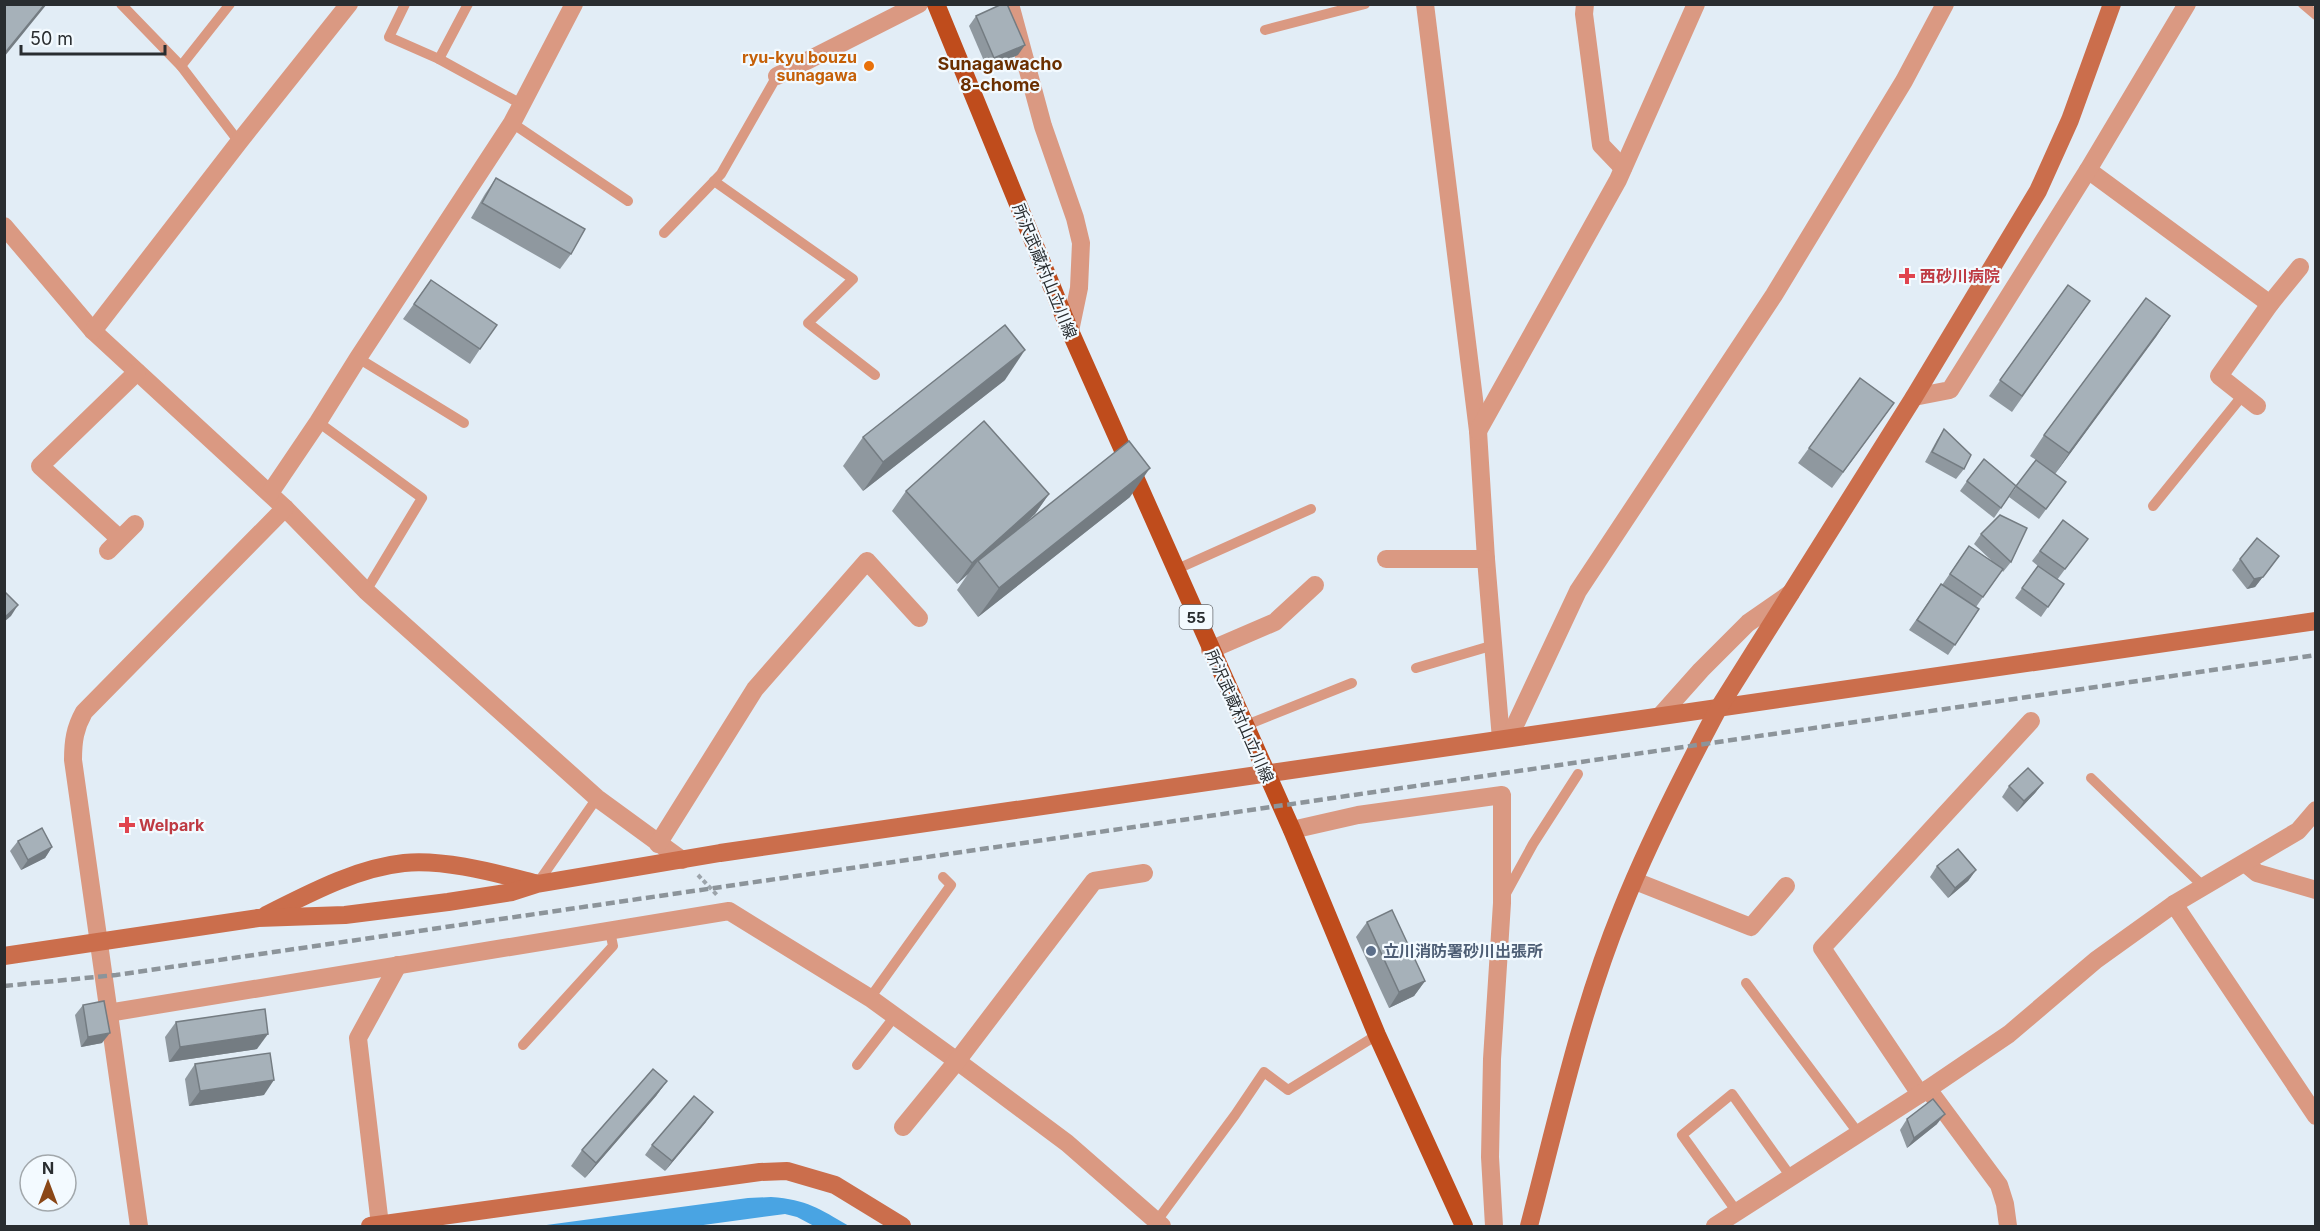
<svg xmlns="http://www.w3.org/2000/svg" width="2320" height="1231" viewBox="0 0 2320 1231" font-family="Inter,'Noto Sans JP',sans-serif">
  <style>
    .water { fill: #49a4e3 }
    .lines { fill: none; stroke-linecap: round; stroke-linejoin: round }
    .path { stroke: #9ca4ab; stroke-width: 4; stroke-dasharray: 4.5 3; stroke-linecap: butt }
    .lane { stroke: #da9982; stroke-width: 10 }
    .street { stroke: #da9982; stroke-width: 18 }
    .secondary { stroke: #cb6e4c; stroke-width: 18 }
    .primary { stroke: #bf4c1c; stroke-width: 18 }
    .rail { stroke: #8c949a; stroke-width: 4.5; stroke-dasharray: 9 4.5; stroke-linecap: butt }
    .wall { fill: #8f989f }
    .shaded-wall { fill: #747c82 }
    .building { fill: #a6b1b9; stroke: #747c82; stroke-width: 1.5 }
    .food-dot { fill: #e8710a; stroke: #f3faff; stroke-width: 2 }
    .health-dot { fill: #e0444e; stroke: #f3faff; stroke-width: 2 }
    .service-dot { fill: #5c6f8a; stroke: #f3faff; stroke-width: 2 }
    .labels { text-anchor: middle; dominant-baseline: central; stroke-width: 4.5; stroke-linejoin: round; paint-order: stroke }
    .shield { fill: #f3faff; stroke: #666a6e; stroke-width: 1.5 }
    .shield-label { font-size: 15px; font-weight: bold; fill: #292d30 }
    .food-label { font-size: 16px; font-weight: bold; fill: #c56008; stroke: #f3faff; text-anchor: end }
    .street-label { font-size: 16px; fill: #292d30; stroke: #f3faff }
    .health-label { font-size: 16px; font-weight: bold; fill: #be3a42; stroke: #f3faff; text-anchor: start }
    .service-label { font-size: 16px; font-weight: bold; fill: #4e5e75; stroke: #f3faff; text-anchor: start }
    .neighbourhood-label { font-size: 18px; font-weight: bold; fill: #6a2f00; stroke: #f3faff }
  </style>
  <rect width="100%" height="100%" fill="#e2edf6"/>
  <path class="water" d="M771,1197C808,1200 818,1208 849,1226H814L797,1217L785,1214L696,1226H539L748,1198Z"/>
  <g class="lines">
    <path class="path" d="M698,875L717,895"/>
    <g class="lane">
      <path d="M121,4L181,66L239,142"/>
      <path d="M405,4L389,37L439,59L468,4"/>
      <path d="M2303,4L2316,15"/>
      <path d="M1265,30L1365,4"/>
      <path d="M439,59L523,105"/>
      <path d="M181,66L230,4"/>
      <path d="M512,123L628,201"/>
      <path d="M714,181L853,279L808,323L875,375"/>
      <path d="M664,233L721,174L777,76"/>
      <path d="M358,358L464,423"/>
      <path d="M318,422L422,498L366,591"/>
      <path d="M2153,506L2243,395"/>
      <path d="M1175,570L1311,509"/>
      <path d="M1416,668L1494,645"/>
      <path d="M1244,726L1352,683"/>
      <path d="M2091,778L2204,887"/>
      <path d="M537,884L597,798"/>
      <path d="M1504,897L1533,844L1578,774"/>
      <path d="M1746,983L1859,1134"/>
      <path d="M870,998L951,885L943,877"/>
      <path d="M523,1045L613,946L610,931"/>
      <path d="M857,1065L895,1016"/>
      <path d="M1737,1212L1682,1135L1732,1094L1791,1177"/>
      <path d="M1156,1222L1235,1115L1264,1072L1288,1090L1377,1035"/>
    </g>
    <g class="street">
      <path d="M1010,4L1043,126L1075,218L1081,243L1079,288L1070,331"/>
      <path d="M1425,4L1478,431L1486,559L1501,739"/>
      <path d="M1585,4L1584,14L1601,145L1623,168"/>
      <path d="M777,76L919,4"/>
      <path d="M2088,170L2270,304"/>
      <path d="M4,226L93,331L285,508L366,591L597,798L682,860"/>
      <path d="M93,331L239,142L349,4"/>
      <path d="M1914,397L1950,390L2088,170L2187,4"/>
      <path d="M2257,406L2219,376L2270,304L2300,267"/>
      <path d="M1478,431L1618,180L1696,4"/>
      <path d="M270,493L318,422L358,358L512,123L574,4"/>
      <path d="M119,538L40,466L137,372"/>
      <path d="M108,551L135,524"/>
      <path d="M1386,559H1486"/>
      <path d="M1210,650L1275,622L1315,585"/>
      <path d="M1660,716L1701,670L1748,623L1791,593"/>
      <path d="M1509,738L1578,591L1774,295L1904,81L1945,4"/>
      <path d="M1292,830L1358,815L1502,795V903L1492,1059L1490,1157L1494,1226"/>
      <path d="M658,844L755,689L867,561L919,618"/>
      <path d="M2245,863L2257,873L2316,890"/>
      <path d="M1635,881L1751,927L1786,886"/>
      <path d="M2174,904L2316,1116"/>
      <path d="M108,1013L729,911L870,998L957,1061L1067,1143L1162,1226"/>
      <path d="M1928,1089L1999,1185L2005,1204L2008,1226"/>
      <path d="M1920,1094L1822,948L2031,721"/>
      <path d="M903,1127L957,1061L1094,881L1144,873"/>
      <path d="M380,1225L358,1038L398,965"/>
      <path d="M139,1226L73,760C73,741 75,728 84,712L285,508"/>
      <path d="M1715,1226L1928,1089L2009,1034L2096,960L2174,904L2298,831L2316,810"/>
    </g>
    <g class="secondary">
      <path d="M266,915C308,894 356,868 404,863C445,859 495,873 535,883"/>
      <path d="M4,956L258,918L345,915L448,902L512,892L537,884L720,853L2316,621"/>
      <path d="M370,1226L760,1172L787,1171L835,1185L902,1226"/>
      <path d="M1529,1226C1557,1120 1580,1012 1622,909C1649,841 1684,773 1718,709L1914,397L2038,191L2070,120L2112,4"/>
    </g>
    <path class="primary" d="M936,4L1070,331L1292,830L1377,1035L1464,1226"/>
    <path class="rail" d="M4,986L116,975L2316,655"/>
  </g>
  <g class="wall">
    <path d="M976,16L1018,55L987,68L969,26Z"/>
    <path d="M496,178L571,254L560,269L471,218L485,194Z"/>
    <path d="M431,280L480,349L470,364L403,319Z"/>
    <path d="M2068,285L2090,301L2012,412L1989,396Z"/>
    <path d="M2170,316L2055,474L2066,482L2039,519L2009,497L2036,460L2030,456L2044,435Z"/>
    <path d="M1005,380L863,491L843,466L863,437Z"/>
    <path d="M1894,403L1832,488L1798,463L1809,448Z"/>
    <path d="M1944,429L1964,469L1956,479L1925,462L1937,440Z"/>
    <path d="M1967,481L2016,486L1994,518L1960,491Z"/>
    <path d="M906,491L1049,494L1035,514L1025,523L1130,497L978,617L957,590L968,574L957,584L892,511Z"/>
    <path d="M2063,520L2080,549L2057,580L2064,584L2041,617L2015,598L2038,566L2032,561Z"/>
    <path d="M1981,534L2011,562L2003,572L2002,570L1976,607L1979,609L1948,655L1909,630L1941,584L1942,585L1969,546L1992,561L1974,544Z"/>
    <path d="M2279,556L2255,587L2247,589L2232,570L2240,559Z"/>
    <path d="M2043,783L2035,793L2017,812L2002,797L2009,786Z"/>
    <path d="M18,841L52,847L45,858L21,870L10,851Z"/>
    <path d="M1937,866L1976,870L1968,881L1948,898L1930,877Z"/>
    <path d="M1367,922L1425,981L1414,996L1389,1008L1356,937Z"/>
    <path d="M83,1005L102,1043L81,1047L75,1015Z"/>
    <path d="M176,1022L257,1049L169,1062L165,1037Z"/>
    <path d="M195,1064L264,1095L189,1106L185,1079Z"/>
    <path d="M667,1081L656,1096L585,1178L571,1166L582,1150Z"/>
    <path d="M1907,1119L1937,1124L1907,1148L1900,1130Z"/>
    <path d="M706,1122L665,1171L645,1155L652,1145Z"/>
  </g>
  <g class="shaded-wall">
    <path d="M45,4H47L4,57V54Z"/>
    <path d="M1025,45L1018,55L987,68L994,58Z"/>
    <path d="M2170,316L2156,337L2055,474L2069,453Z"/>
    <path d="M1025,350L1005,380L863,491L883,462Z"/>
    <path d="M1150,468L1130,497L978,617L999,588Z"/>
    <path d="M1049,494L1035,514L980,564L978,561L968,574L957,584L972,563Z"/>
    <path d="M2279,556L2255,587L2247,589L2254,579Z"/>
    <path d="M18,605L11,616L4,622V618Z"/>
    <path d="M2043,783L2035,793L2017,812L2024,801Z"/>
    <path d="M52,847L45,858L21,870L28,860Z"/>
    <path d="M1976,870L1968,881L1948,898L1955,888Z"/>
    <path d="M1425,981L1414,996L1389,1008L1399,992Z"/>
    <path d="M110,1033L102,1043L81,1047L88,1037Z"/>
    <path d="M268,1034L257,1049L169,1062L180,1047Z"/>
    <path d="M274,1080L264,1095L189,1106L200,1091Z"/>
    <path d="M667,1081L656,1096L585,1178L596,1163Z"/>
    <path d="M713,1112L706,1122L665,1171L672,1161Z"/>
    <path d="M1945,1114L1937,1124L1907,1148L1914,1138Z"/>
  </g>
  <g class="building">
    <path d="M4,4H45L4,54Z"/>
    <path d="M1002,4H1007L1025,45L994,58L976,16Z"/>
    <path d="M496,178L585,229L571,254L482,203Z"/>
    <path d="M431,280L497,325L480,349L414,304Z"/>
    <path d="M2068,285L2090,301L2022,396L2000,380Z"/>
    <path d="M2146,298L2170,316L2069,453L2044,435Z"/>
    <path d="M1005,325L1025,350L883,462L863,437Z"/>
    <path d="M1860,378L1894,403L1843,472L1809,448Z"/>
    <path d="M984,421L1049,494L972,563L906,491Z"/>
    <path d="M1944,429L1971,455L1964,469L1932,452Z"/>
    <path d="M1129,441L1150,468L999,588L978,561Z"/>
    <path d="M1984,459L2016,486L2001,508L1967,481Z"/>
    <path d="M2036,460L2066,482L2046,509L2016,486Z"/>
    <path d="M2000,515L2027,528L2011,562L1981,534Z"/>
    <path d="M2063,520L2088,539L2065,569L2040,551Z"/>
    <path d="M2257,538L2279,556L2263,577L2254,579L2240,559Z"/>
    <path d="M1969,546L2003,569L1983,597L1950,574Z"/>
    <path d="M2038,566L2064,584L2048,607L2022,588Z"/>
    <path d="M1941,584L1979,609L1955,645L1917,620Z"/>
    <path d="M4,591L18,605L4,618Z"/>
    <path d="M2028,768L2043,783L2024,801L2009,786Z"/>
    <path d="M42,828L52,847L28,860L18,841Z"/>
    <path d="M1958,849L1976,870L1955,888L1937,866Z"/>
    <path d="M1392,910L1425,981L1399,992L1367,922Z"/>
    <path d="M104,1001L110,1033L88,1037L83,1005Z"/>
    <path d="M265,1009L268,1034L180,1047L176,1022Z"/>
    <path d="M270,1053L274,1080L200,1091L195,1064Z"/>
    <path d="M653,1069L667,1081L596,1163L582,1150Z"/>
    <path d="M694,1096L713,1112L672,1161L652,1145Z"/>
    <path d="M1933,1099L1945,1114L1914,1138L1907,1119Z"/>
  </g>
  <circle class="food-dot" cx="869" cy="66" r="6"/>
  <g class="health-dot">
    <path d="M1904 267h6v6h6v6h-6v6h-6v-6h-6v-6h6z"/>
    <path d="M124 816h6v6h6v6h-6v6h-6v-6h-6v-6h6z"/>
  </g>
  <circle class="service-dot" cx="1371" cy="951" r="6"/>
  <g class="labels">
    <rect class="shield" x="1179.5" y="605" width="33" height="24" rx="4.5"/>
    <g class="shield-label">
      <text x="1196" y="617">55</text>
    </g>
    <g class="food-label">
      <text x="857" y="57">ryu-kyu bouzu<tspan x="857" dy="18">sunagawa</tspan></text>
    </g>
    <g class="street-label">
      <text transform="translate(1045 271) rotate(68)">所沢武蔵村山立川線</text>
      <text transform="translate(1240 716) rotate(66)">所沢武蔵村山立川線</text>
    </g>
    <g class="health-label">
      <text x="1920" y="276">西砂川病院</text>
      <text x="139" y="825">Welpark</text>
    </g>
    <g class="service-label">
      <text x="1383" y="951">立川消防署砂川出張所</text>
    </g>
    <g class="neighbourhood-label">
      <text x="1000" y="63">Sunagawacho<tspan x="1000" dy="21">8-chome</tspan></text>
    </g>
  </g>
  <rect width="2320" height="1231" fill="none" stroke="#292d30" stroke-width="12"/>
  <g transform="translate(48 1183)"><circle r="28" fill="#f3faff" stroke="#a2a8ac" stroke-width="1.5"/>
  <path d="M0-4.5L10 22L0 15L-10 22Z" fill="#8a4717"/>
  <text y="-9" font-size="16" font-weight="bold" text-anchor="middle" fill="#292d30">N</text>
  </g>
  <path d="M21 45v9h144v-9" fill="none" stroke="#292d30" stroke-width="3"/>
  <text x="30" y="45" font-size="18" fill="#292d30" stroke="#f3faff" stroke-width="4.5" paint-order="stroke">50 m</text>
</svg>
